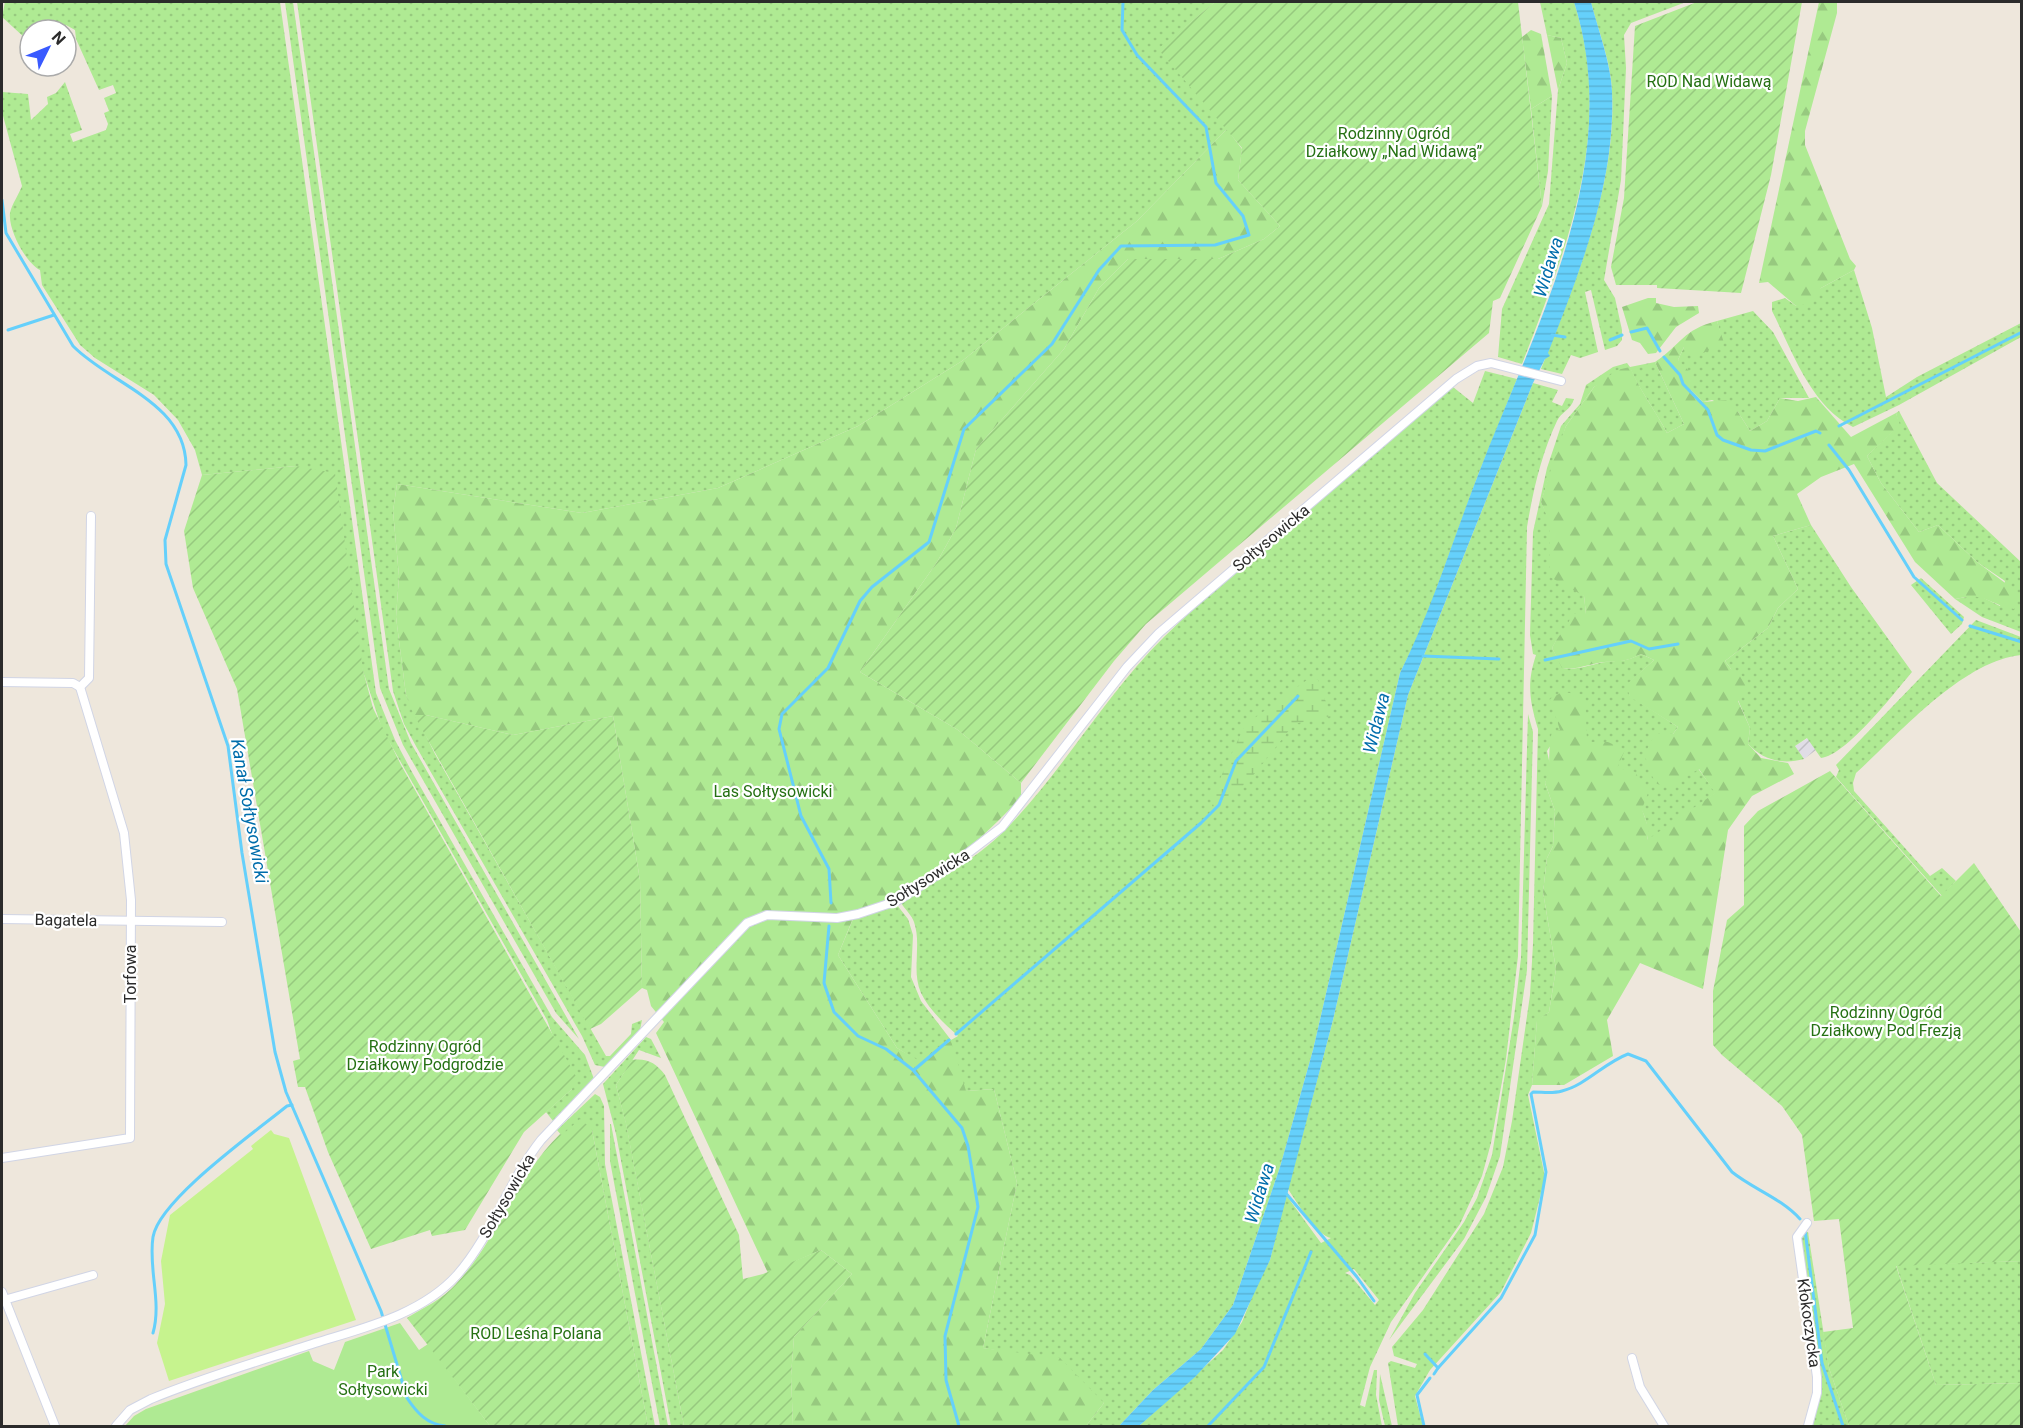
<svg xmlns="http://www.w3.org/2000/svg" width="2023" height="1428" viewBox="0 0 2023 1428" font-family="Roboto,sans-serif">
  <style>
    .industrial { fill: url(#industrial-furrows) }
    .grass { fill: url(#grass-dots); fill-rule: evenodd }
    .forest { fill: url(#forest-firs) }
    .wetland { fill: url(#wetland-marsh) }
    .park { fill: #afea93 }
    .garden { fill: url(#garden-furrows) }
    .pitch { fill: #c6f38e }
    .water { fill: url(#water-rules) }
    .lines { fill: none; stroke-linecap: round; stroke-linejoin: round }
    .stream { stroke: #65d0fb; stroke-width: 3 }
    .minor-casing { stroke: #d1d5e5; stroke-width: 10 }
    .minor { stroke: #fff; stroke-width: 8 }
    .labels { text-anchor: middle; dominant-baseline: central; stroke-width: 4.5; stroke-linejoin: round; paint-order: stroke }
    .park-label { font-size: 16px; fill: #257113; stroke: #fff }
    .street-label { font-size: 16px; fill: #2b2b2b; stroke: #fff }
    .water-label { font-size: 18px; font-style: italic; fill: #006dab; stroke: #fff }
  </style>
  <defs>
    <pattern id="industrial-furrows" width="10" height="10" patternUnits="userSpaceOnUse" patternTransform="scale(1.5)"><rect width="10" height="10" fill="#e0dde6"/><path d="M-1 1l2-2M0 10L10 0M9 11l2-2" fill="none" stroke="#c0bec5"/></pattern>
    <pattern id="grass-dots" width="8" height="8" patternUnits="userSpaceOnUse" patternTransform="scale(1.5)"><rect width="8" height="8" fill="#afea93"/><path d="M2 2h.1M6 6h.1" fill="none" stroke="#97c97f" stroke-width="1.8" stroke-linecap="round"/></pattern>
    <pattern id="forest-firs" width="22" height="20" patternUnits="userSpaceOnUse" patternTransform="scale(1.5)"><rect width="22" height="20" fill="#afea93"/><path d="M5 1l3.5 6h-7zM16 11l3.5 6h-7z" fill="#97c97f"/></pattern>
    <pattern id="wetland-marsh" width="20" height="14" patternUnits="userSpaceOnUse" patternTransform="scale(1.5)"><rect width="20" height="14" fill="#afea93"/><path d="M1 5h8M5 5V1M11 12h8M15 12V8" fill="none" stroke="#97c97f"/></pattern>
    <pattern id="garden-furrows" width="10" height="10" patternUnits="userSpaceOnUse" patternTransform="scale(1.5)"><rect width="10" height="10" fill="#afea93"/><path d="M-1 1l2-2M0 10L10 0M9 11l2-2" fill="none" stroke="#97c97f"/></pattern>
    <pattern id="water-rules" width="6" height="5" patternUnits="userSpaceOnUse" patternTransform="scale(1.5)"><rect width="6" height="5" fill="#65d0fb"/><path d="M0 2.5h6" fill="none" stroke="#58b3d7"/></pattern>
  </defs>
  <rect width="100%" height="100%" fill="#eee7dc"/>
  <path class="industrial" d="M1808,738L1816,750L1804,759L1795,746Z"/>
  <g class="grass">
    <path d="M5,2H280L376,693L395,740L412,772L552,1017L585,1055L594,1079L553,1121L546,1112L572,1089L547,1020L382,729L296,466L202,475L195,450L178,420L154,395L95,358L80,345L42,285L40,270C26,263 8,230 10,213C12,204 19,194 22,186L2,112V92L28,94L31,120L48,104L47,97L56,93L65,82L82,130L70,134L73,142L106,130L108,124L104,113L109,111L104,98L116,93L113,85L99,90L76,39L75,30L66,25L64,30H30V39L25,38L2,17Z"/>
    <path d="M285,2H293L389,689L411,743L579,1039L556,1013L403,745L380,688Z"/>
    <path d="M297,2H1215L1159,49L1227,129L1137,221L962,361L858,426L718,488L582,513L397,484L393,511L399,576L396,617L406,695L435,754L606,1056H610L631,1034L632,1024L642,1020L640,1030L605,1067L595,1065L582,1036L417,748L404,724L393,691Z"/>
    <path d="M1540,2H1574C1615,130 1568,244 1522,364L1498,357L1502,309L1549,204L1558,90L1567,63L1561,38L1547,35Z"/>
    <path d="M1591,2H1686L1631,23L1624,35L1626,68L1621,180L1604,280L1615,298L1622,330V340L1617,346L1605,350L1591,290L1585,292L1598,352L1580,358L1571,355L1562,374L1541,369C1575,283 1617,185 1612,91C1611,62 1598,30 1591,2Z"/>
    <path d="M1552,96L1548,171L1542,206L1531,109Z"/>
    <path d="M1854,270L1872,328L1886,397L1917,377L2021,323V337L1899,405L1853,427C1810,405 1793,352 1772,311V302L1785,298L1796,306L1821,288Z"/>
    <path d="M1753,311L1773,332L1809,398H1780L1767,421L1750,431L1738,412L1712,400L1703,402L1691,390L1678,360L1684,347L1723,343L1717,321Z"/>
    <path d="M1655,362L1684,424L1667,433C1655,410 1640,391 1630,368L1594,387L1566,426L1541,502L1584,596L1586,614C1571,623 1561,631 1552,648L1563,668C1577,670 1586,666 1600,663C1618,659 1622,664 1641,654L1654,660L1627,685L1630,696L1678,727L1673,734L1716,793L1647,841C1652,813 1629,793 1617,769C1613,761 1611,751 1608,742H1587L1560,730L1547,751L1551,770L1545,783L1555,811L1553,846L1547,858L1543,892L1556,969L1549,1012L1537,1021L1532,1085L1528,1095L1545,1177L1531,1233L1501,1292L1430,1370L1415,1396L1423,1426H1398L1388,1363L1391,1361L1415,1368L1417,1364L1394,1356L1392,1347L1423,1310L1484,1214L1503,1167L1512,1121L1530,995L1533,944L1538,729C1529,699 1527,682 1536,655L1533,654L1530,635L1533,532L1547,468L1561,426L1580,404L1586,385L1613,367L1627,363L1630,367Z"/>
    <path d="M1485,371L1517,379L1478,475L1423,626L1400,673L1313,1050L1280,1167L1233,1305L1201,1349L1153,1390L1119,1426H1086L1104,1403L1018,1354L983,1348L1017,1183L994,1089L966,1091L897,1048L838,955L853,919L897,905L908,919L913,935L911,977L921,1001L951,1040L958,1036C944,1023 930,1011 921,993C911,970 922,945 914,922C912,916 905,909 901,903C936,879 976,860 1005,830C1064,770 1105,695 1164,637C1255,548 1357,470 1453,387L1473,403Z"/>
    <path d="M1533,383L1558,390L1552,402L1562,406L1566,398L1574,399C1571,410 1561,412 1557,421C1541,455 1533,491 1527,527L1518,956L1506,1059L1491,1143L1482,1176L1460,1224L1391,1322L1370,1367L1360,1405L1365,1407L1374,1370H1377L1376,1395L1382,1426H1139L1223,1350L1242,1322L1256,1287L1270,1260L1286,1195L1321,1243L1331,1238C1317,1236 1296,1201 1288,1189L1333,1020L1408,695ZM1354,1269L1379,1300L1375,1305L1350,1275L1345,1273Z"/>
    <path d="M1899,411L1937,483L2021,562V632L1982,617L1955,599L1978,595L2000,606L2005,581L1977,562L1938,525L1919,532L1881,483L1867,456L1899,425L1896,413Z"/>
    <path d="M1811,525L1851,587L1912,672C1894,693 1847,755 1821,758L1807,738L1795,746L1804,759C1782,765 1763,760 1748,744L1750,728L1738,700L1731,669L1725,661L1768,628L1778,608L1798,589L1773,536Z"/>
    <path d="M1921,578L1964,617L1962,624L1951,634L1911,585Z"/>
    <path d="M1976,620L2021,637V655C1962,661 1899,734 1856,773L1853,783L1854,791L1930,876L1942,868L1956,881L1942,896L1836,777L1839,770L1836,765Z"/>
    <path d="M1528,714L1533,732L1527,970L1500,1156L1486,1197L1464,1239L1389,1340L1415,1293L1464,1222L1477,1198L1492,1155L1514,1017L1521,958Z"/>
    <path d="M646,1037L651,1039L661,1058L639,1050L616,1085L626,1123L684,1426H671L616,1134L603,1084Z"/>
    <path d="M595,1094L600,1097L604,1106L605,1164L655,1426H648L592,1130L562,1136L557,1130Z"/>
    <path d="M610,1124H611L668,1426H660L610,1161Z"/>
    <path d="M1808,1232L1829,1368L1849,1426H1813L1820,1395L1821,1380L1801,1239L1803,1233Z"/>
    <path d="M2021,1261V1383L1936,1385L1896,1265Z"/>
    <path d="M1380,1374L1392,1426H1385L1379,1400Z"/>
  </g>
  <g class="forest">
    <path d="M1819,2H1837V13L1805,131V145L1850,259L1856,266L1854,270L1821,288L1813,302L1796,306L1768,282L1759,283Z"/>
    <path d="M1531,30L1541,34L1552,96L1531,109L1522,37Z"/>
    <path d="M1547,35L1561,38L1567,63L1558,90Z"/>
    <path d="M1227,129L1242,149L1238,180L1280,226L1264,239L1218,259H1128L1099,288L1064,349L976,449L956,528L937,562L860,672L958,730L1021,783V798C985,835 943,875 895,898C883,904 869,907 856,911L838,955L897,1048L918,1060L951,1041L966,1091L994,1089L1017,1183L983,1348L1060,1358L1104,1403L1086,1426H793L791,1376L794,1337L852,1274L821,1250L768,1273L656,1033L664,1022L651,1006L647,990L642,988L640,880L613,716L513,735L426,715H414L406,695L396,617L399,576L393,511L397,484L582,513L718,488L858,426L962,361L1137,221Z"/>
    <path d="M1648,298H1656V303L1674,307L1698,306L1699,313L1676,327L1656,353L1648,354L1640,343L1632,340L1622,307Z"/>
    <path d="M1717,321L1724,343L1697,356L1684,347L1678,360L1691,373V390L1703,402L1726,400L1738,412L1750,431L1767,421L1780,398L1798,401L1816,397L1851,437L1896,413L1900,425L1867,456L1881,483L1919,532L1938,525L1977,562L2020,594L2014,609C1984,603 1988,592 1955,599L1915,562L1854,464L1821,477L1797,494L1811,525L1773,536L1798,589L1778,608L1768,628L1725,661L1731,669L1747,679L1749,691L1738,701L1750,728L1748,744L1761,758L1788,763L1794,774L1752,796L1728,830L1703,989L1640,963L1607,1020L1613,1056L1564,1085H1532L1537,1020L1549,1012L1556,969L1543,892L1547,858L1553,846L1555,811L1545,783C1552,767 1547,750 1552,732L1560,730L1550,699L1562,692L1585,695L1587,742H1608L1625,750L1617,768L1635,772L1648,793L1642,809L1649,830L1647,840L1715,793L1699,769L1670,786L1657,784C1644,764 1641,754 1656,734H1673L1678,727L1630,697L1626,685L1654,660L1641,654C1627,662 1619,661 1604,662C1589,664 1578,670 1562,668L1552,648C1558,635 1568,627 1572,614H1586L1584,596L1550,577V524L1541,502L1557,449L1566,426L1594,387L1617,370L1630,367C1640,391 1655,410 1667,433L1684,424L1655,362C1682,344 1682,330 1717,321Z"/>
  </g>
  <path class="wetland" d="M1311,677L1318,680L1331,716L1294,724L1257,771L1214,817L1211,798L1245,725Z"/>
  <path class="park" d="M400,1323L419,1350L428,1344L490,1426H125L134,1416L146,1409L309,1351L313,1361L334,1370L345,1342Z"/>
  <g class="garden">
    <path d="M1215,2H1518L1542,206L1500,298L1493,301L1489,333L1146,624L1114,661L1021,783L958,730L860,672L937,562L956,528L976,449L1064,349L1099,288L1128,259H1218L1264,239L1280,226L1238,180L1242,148L1158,49Z"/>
    <path d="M1697,2H1802L1771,175L1741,293L1657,288V285H1616L1611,267L1624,198L1635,26Z"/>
    <path d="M296,466L335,473L363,670L373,708L401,765L577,1078L572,1089L524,1132L465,1230L432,1236L430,1230L371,1249L328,1152L305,1087H298L293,1061L300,1059L237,689L193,588L184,531L202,475Z"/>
    <path d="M414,715H426L513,735L613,716L640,880L642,988L601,1024L590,1029Z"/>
    <path d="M1830,771L1941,896L1974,863L2021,932V1261L1896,1266L1936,1385L2021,1383V1426H1849L1829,1368L1823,1332L1853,1328L1839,1219L1814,1221L1802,1135L1782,1106L1722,1055L1713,1045V991L1727,920L1744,905V826L1758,811Z"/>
    <path d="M632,1060C647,1058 656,1063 665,1075L739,1235L743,1279L763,1274L821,1250L852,1274L794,1337L791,1376L793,1426H684L626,1124L616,1085Z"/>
    <path d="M580,1119L592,1130L648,1426H490L407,1318C423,1308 443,1299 456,1284C498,1239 515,1178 560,1134L562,1135Z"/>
  </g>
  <path class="pitch" d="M271,1130L274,1134L289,1138L356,1320L169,1381L157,1343L165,1304L161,1261L170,1215L253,1149L251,1146Z"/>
  <path class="water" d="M1574,2H1591C1598,29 1611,64 1612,91C1616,182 1580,271 1548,353L1550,356L1545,359L1533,383L1408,695L1333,1020L1270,1260L1235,1334L1195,1377L1139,1426H1119L1153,1390L1201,1349L1233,1305L1280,1167L1313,1050L1400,673C1432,609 1452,542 1478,475C1535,326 1626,165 1574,2Z"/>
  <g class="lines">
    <g class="stream">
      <path d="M2,200L6,233L73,346C110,384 185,402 186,465L165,540L166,564L228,746L242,853L275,1052L286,1092L381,1311L407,1398C417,1413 427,1424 445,1426"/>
      <path d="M8,330L54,315"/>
      <path d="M1631,332L1647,328L1660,351"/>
      <path d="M1552,335L1565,337"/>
      <path d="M1610,340L1622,335"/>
      <path d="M1664,357L1680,375L1683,384L1708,410L1717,435L1723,440L1751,450L1765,451L1816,431L1820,433"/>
      <path d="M1839,426L2022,332"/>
      <path d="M1829,445L1849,470L1914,577L1962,620"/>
      <path d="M1970,626L2022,642"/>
      <path d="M1423,656L1499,659"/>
      <path d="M1545,660L1631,641L1649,649L1678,644"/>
      <path d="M831,903L829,869L801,816L779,729L782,714L828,668L860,601L872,587L929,542L964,429L1052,344L1099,270L1121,246L1215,245L1249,235L1243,216L1216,183L1206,127L1137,55L1122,30L1123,2"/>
      <path d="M829,926L824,983L834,1012L858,1036L886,1049L913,1070L962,1128L968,1146L978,1207L945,1336L946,1380L959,1426"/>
      <path d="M956,1034L1201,823L1219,805L1236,761L1298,696"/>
      <path d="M914,1070L949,1040"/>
      <path d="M1284,1191L1357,1277L1374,1301"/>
      <path d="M1805,1230L1822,1363L1843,1426"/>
      <path d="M153,1333C162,1301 148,1269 153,1237C159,1200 255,1132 287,1106L292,1105"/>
      <path d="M1425,1354L1438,1368L1434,1374"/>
      <path d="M1438,1368L1501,1298L1535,1235L1546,1172L1531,1094L1533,1092C1543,1092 1552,1094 1562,1091C1586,1085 1604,1063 1628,1054L1646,1061L1732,1172C1753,1189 1781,1198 1800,1219"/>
      <path d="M1208,1426L1264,1367L1311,1252"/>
      <path d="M1424,1426L1417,1395L1430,1378"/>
    </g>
    <defs>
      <g id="minor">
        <path d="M2,682L73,683L80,687"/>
        <path d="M80,687L89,678L91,516"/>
        <path d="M2,919L222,922"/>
        <path d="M2,1158L130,1138L131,900L124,833L80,687"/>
        <path d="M1807,1223L1797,1237L1817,1377V1393L1808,1426"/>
        <path d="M2,1292L55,1426"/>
        <path d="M4,1300L93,1275"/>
        <path d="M1632,1358L1640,1387L1664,1426"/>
        <path d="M116,1426L130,1410L151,1399C204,1377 260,1361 315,1343C363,1328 421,1315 457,1275C492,1235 508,1182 541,1140L747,923L767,915L837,918L858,914L897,901L951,866L1002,827L1127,667L1159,633L1456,379L1477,366L1491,363L1561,381"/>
      </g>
    </defs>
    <use href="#minor" class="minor-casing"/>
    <use href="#minor" class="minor"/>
  </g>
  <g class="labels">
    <g class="park-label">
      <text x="1709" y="81">ROD Nad Widawą</text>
      <text x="1394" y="133">Rodzinny Ogród<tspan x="1394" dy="18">Działkowy „Nad Widawą”</tspan></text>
      <text x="773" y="791">Las Sołtysowicki</text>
      <text x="1886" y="1012">Rodzinny Ogród<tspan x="1886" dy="18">Działkowy Pod Frezją</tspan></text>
      <text x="425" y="1046">Rodzinny Ogród<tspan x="425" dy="18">Działkowy Podgrodzie</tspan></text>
      <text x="536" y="1333">ROD Leśna Polana</text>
      <text x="383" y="1371">Park<tspan x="383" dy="18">Sołtysowicki</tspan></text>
    </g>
    <g class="street-label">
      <text transform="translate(1271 538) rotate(-40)">Sołtysowicka</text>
      <text transform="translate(928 878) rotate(-32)">Sołtysowicka</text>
      <text transform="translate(66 920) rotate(1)">Bagatela</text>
      <text transform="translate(130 974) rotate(-90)">Torfowa</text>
      <text transform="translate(507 1196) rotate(-60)">Sołtysowicka</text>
      <text transform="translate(1809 1323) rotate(82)">Kłokoczycka</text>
    </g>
    <g class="water-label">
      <text transform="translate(1548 267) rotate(-73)">Widawa</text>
      <text transform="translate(1376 723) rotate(-76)">Widawa</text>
      <text transform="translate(250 811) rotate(80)">Kanał Sołtysowicki</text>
      <text transform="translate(1259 1193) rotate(-73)">Widawa</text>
    </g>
  </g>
  <rect width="2023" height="1428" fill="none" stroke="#2b2b2b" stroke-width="6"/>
  <g transform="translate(48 48) rotate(47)"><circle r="28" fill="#ffffff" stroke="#aaaaaa" stroke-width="1.5"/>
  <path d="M0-4.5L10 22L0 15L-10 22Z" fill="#395aff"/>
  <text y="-9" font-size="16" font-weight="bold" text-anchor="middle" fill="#2b2b2b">N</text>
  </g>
</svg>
